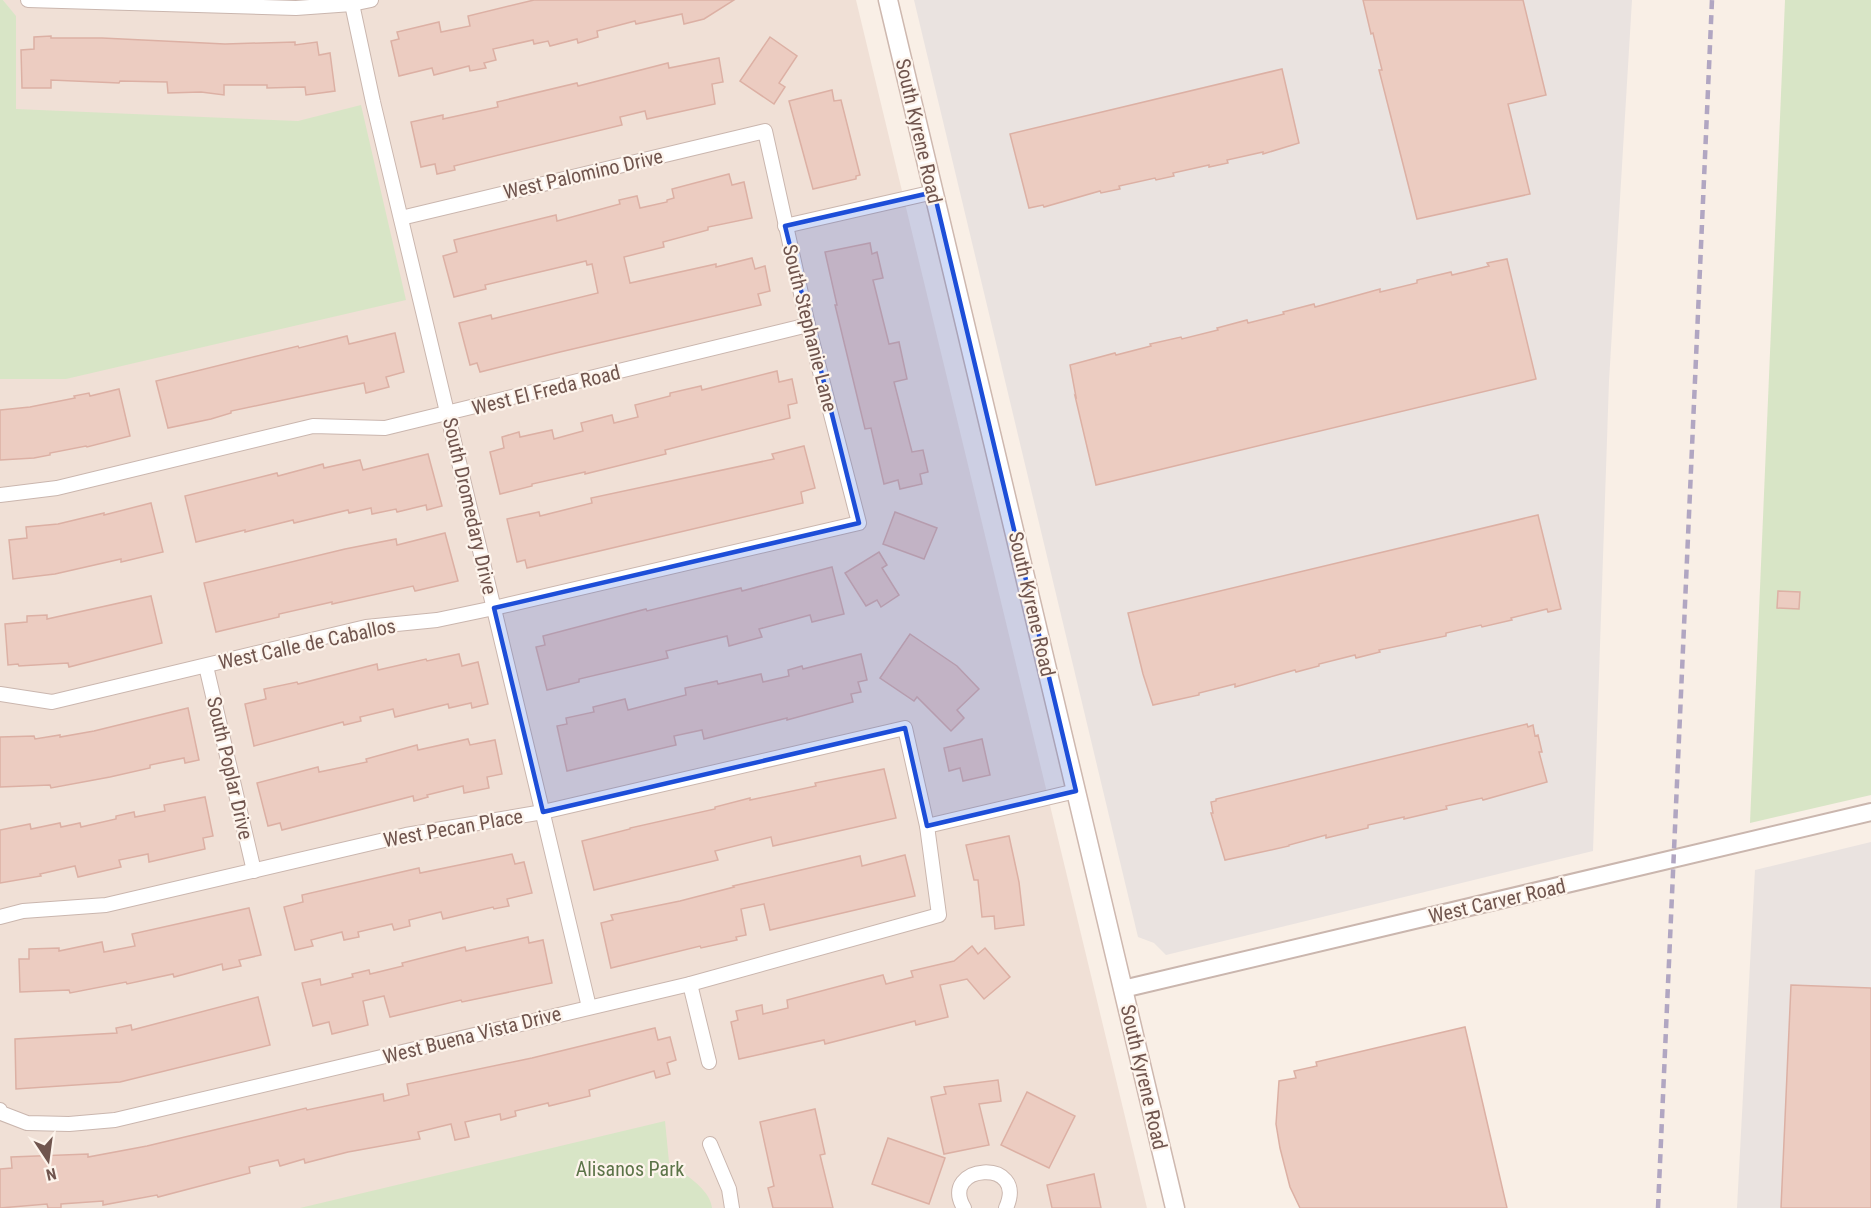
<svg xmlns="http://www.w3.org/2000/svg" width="1871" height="1208" viewBox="0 0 1871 1208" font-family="'Roboto Condensed',sans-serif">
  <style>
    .residential { fill: #f0e0d6 }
    .industrial { fill: #eae3e0 }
    .green { fill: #d8e5c6 }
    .building { fill: #ecccc1; stroke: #dcb0a4; stroke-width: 1.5 }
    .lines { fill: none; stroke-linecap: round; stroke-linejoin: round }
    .minor-casing { stroke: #cab6ae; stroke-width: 16 }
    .tertiary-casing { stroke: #cab6ae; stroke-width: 20 }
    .secondary-casing { stroke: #ceb8af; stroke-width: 21 }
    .minor { stroke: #fff; stroke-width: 14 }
    .tertiary { stroke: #fff; stroke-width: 16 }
    .secondary { stroke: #fff; stroke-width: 18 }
    .rail { stroke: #b1a6c2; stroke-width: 4.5; stroke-dasharray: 9 6; stroke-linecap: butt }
    .marked { fill: #1d4ed8; fill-opacity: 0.2; stroke: #1d4ed8; stroke-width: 4.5; stroke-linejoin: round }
    .labels { text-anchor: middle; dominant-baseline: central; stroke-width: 4.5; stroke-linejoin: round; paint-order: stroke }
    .street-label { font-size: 20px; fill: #70554e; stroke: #fdf4ec }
    .park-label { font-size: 20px; fill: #5c7448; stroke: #fdf4ec }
  </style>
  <rect width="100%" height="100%" fill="#f9efe6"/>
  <path class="residential" d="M3,0H856L1147,1208H0V107L16,17Z"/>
  <g class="industrial">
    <path d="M914,0H1632L1609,381L1593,851L1166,955L1154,943L1138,937Z"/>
    <path d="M1871,842V1208H1737L1755,870Z"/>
  </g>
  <g class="green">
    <path d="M0,0H3L16,16V109L298,121L361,105L406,300L66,379H0Z"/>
    <path d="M1785,0H1871V795L1750,823Z"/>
    <path d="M665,1121L669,1162C683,1174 710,1188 712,1208H300Z"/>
  </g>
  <g class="building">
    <path d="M534,0H734L704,19L684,24L682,14L636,24L635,21L597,31L598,37L578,43L577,39L550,46L548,41L534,44L533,40L493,49L496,60L484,63L486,68L470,71L469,66L434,75L432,68L399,76L391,41L399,39L397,32L439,22L441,32L470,26L468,16Z"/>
    <path d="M1363,0H1523L1546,95L1508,104L1530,194L1417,219L1379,70H1382L1373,33L1371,34Z"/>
    <path d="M51,36V38H102L225,44L295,42V45L317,42L319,55L330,53L335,91L306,95L305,87L267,88V85H224V95L201,92L168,93L167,82L120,81L119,83L51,80V88H22L21,50L34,49V37Z"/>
    <path d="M770,37L797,56L779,83L785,87L774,104L740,81Z"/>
    <path d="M719,58L723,82L712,84L715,104L647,119L645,111L620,117L622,125L454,166L455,170L437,174L435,164L421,167L411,122L443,115V119L498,107L497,102L577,83L578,86L668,63L669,68Z"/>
    <path d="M1282,69L1299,143L1263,154V152L1227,160L1228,163L1209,167V165L1173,173L1174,176L1156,180L1155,178L1119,186L1120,189L1101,193L1100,191L1044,207L1043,205L1029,208L1010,134Z"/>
    <path d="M832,90L834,101L841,100L860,175L856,176V179L813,189L789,101Z"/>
    <path d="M729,174L732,185L744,182L752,218L708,227V230L663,242L664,247L624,257L630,283L716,264V267L752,258L755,269L765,266L770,291L758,294L761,305L560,352L480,372L477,363L470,365L459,323L491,315L492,319L598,293L592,264L587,265L586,261L485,285L486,289L454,297L443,256L457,252L454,240L556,215L557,221L620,204L619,200L637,196L640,208L667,202V200L674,198L672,189Z"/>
    <path d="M870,243L872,254L877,252L883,278L873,280L889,344L899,342L907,379L894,382L912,452L923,450L928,472L920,474L922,484L900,489L898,480L884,484L871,428L865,429L835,305H837L825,252Z"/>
    <path d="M1507,259L1536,379L1096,485L1075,396L1076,397L1070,365L1115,353L1116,355L1151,346L1150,344L1181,337L1182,339L1218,330L1217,328L1247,320L1248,323L1284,314L1283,312L1314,304L1315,307L1380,289V292L1417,283V280L1451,272L1452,275L1489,266L1487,263Z"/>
    <path d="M395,333L404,372L386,377L389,387L366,393L364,383L231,411V413L211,419L168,428L156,381L298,346L299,348L347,336L349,344Z"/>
    <path d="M777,371L779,382L792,379L797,403L788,405L790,418L665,450L666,454L585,474V472L532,484V486L500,494L490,452L504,448L502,437L519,432L520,437L552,430L554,439L583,431L581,423L612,415L614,423L638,417L635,405L670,396V393L701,386L702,390Z"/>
    <path d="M119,389L130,436L87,447L86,446L50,453V455L34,458L0,460V410L30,407L75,398L74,396L89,393L90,396Z"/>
    <path d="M804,446L815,488L801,492L803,503L527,568L525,560L517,562L507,519L539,512L540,516L592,503L591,498L774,459L772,454Z"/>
    <path d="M428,454L442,506L427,510L426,505L397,512L396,509L372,514L371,508L349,513L348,510L294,523L293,520L245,532V530L196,542L185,496L277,473L278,476L323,464L324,468L360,460L363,470Z"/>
    <path d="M151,503L163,552L121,562V559L55,574L13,579L9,540L27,538L26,527L58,524L104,513V515Z"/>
    <path d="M895,512L937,528L924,559L883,544Z"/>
    <path d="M1538,515L1561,609L1548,612L1547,609L1511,618L1512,620L1482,627L1481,625L1446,633V636L1379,650L1380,652L1356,658L1355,655L1319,664V666L1296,672L1295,670L1235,687V684L1199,693V695L1153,705L1143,674L1128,613Z"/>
    <path d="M445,533L458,581L415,591L413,586L332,604V602L279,614V617L216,632L204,583L345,549L396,539L397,545Z"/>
    <path d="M879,552L887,565L882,568L899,595L881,607L877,600L866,606L845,573Z"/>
    <path d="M832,567L844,614L812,622L810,615L759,629L762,637L729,646L727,636L666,651L668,658L579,679V682L547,690L536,647L545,645L543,636L646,609L647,611L741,588L742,591Z"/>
    <path d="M1778,591L1800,592L1799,609L1777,608Z"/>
    <path d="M151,596L162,643L69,667L68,663L19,666L18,664L8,665L5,624L27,622V616L47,615V619Z"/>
    <path d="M910,634L957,666L979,689L957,710L964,718L951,731L917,697L914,701L880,678Z"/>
    <path d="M459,654L462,666L478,662L488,704L472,708L471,703L449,708L448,704L395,717L393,709L360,717L361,721L344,725L343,722L254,746L245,704L266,699L264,689L297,682L298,684L377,664L378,670L426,659L427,661Z"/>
    <path d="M861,654L867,680L858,682L861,692L851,694L853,702L787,720V718L704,739L702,730L674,736L676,745L567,771L557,726L567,724L566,718L594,712L593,707L625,699L628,710L686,695L685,688L717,681L718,684L761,674L763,682L789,676L788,670L802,666L803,669Z"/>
    <path d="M188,708L199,760L185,763L184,758L150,765V768L110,777L51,788L50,785L0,787V737L34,736L35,739L60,735V737L94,731Z"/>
    <path d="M1527,724L1528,727L1533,725L1535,736L1538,735L1542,752H1539L1547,782L1483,800L1482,798L1446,806L1447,809L1404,819V817L1368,825V828L1326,838V835L1289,845V846L1225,860L1211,813H1213L1211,802L1216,801V799Z"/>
    <path d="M468,739L470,745L495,740L502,774L487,777L489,788L464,793L463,786L427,795L428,797L414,801L413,796L282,830L280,823L268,826L257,783L318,767L319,772L367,762L366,759L417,745L418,750Z"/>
    <path d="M982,739L990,775L963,781L960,768L949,771L944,748Z"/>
    <path d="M884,769L896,818L773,846L771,837L715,851L718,860L594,890L582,841L630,829V828L715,809V807L750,798V800L816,786L815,783Z"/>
    <path d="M205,797L213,836L203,838L205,849L149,862L148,854L119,860L121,867L78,877L75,866L40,874L41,876L0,883V830L30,824L31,829L60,823L61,827L80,823L81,827L116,819V816L134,812L135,817L165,811L164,805Z"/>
    <path d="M1009,836L1019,882L1024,925L995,929L994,916L982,917L978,880H974L966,845Z"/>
    <path d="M512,854L515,864L524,862L532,893L507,899L509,906L494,909L493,907L443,919L441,912L409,920L410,926L394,930L392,924L358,932L359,937L344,940L342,932L311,940L313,946L295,950L284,907L303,902L302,895L419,868L420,873Z"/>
    <path d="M905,855L915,896L770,930L764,904L741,909L746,935L736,937L737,940L701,948L700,946L611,968L601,923L613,920L611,915L680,901L734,887L733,886L860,856L862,866Z"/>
    <path d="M249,908L261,955L239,960L241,966L223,970L222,964L174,977L173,974L127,984L126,982L70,993L69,990L20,992L19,959H29V949L59,948V951L102,942L104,952L135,946L132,934Z"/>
    <path d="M528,937L529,943L543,940L552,983L462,1002L461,1000L390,1017L384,996L363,1001L368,1025L332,1034L329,1022L313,1026L302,983L320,979L321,985L353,977L352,974L369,970L370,974L403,966L402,963L465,947L466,951Z"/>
    <path d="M972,946L978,954L985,948L1010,977L984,999L967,979L940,985L948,1017L916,1025L915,1021L825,1044L824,1040L739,1059L731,1022L738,1020L736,1011L762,1005L763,1014L788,1008L787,1000L859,981L883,975L886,984L913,977L911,971L954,961Z"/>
    <path d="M1791,985L1871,988V1208H1781Z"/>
    <path d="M258,997L270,1045L120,1082L16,1089L15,1039L117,1033L116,1028L131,1025L132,1030Z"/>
    <path d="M1465,1027L1507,1208H1300L1290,1187L1280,1148L1276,1124L1279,1081L1296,1078L1294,1071L1317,1066L1316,1062Z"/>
    <path d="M655,1028L658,1040L670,1037L676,1060L667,1063L670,1074L656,1078L654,1071L589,1090L590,1096L549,1106L548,1103L515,1111L516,1116L501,1120L500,1114L465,1122L469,1137L455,1140L451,1124L418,1132L420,1139L348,1152L305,1163L304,1159L280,1166L278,1160L249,1167L250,1173L158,1197L157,1195L103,1205V1201L61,1204V1208H48L47,1204L0,1208V1169L12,1168L11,1157L88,1154V1157L147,1146L306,1108L307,1110L383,1094L384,1101L409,1095L407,1084L532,1058Z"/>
    <path d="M998,1080L1001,1101L979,1104L989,1145L944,1154L931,1097L946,1094L944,1087Z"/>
    <path d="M1027,1092L1075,1116L1049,1168L1001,1145Z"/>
    <path d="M815,1109L825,1154L820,1155L833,1208H773L768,1188L774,1186L760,1122Z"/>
    <path d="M888,1138L945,1158L929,1204L872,1184Z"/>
    <path d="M1094,1174L1101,1208H1052L1047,1185Z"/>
  </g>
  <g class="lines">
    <defs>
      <g id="minor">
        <path d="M28,0L296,8L352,4L371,0"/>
        <path d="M352,4L373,102L589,1007"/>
        <path d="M785,226L934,192"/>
        <path d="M0,495L57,488L313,426L385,428L808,325"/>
        <path d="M206,666L254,871"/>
        <path d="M0,694L52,702L366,627L437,620L494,608L859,523L808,325L765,131L401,218"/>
        <path d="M927,826L1076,791"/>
        <path d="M0,917L23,911L106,905L406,835L543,812L905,728L927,826L939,915L690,984L115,1120L69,1124L27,1123L1,1113L0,1110"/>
        <path d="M690,984L709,1062"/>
        <path d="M710,1144L729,1189L732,1208"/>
        <path d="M964,1208C938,1164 1029,1157 1006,1208"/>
      </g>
      <path id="tertiary" d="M1123,989L1871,812"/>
      <path id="secondary" d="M888,0L1175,1208"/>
    </defs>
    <use href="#minor" class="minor-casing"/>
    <use href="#tertiary" class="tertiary-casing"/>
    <use href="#secondary" class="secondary-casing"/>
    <use href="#minor" class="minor"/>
    <use href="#tertiary" class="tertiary"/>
    <use href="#secondary" class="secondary"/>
    <path class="rail" d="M1658,1208L1712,0"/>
  </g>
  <path class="marked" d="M934,192L1076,791L927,826L905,728L543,812L494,608L859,523L785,226Z"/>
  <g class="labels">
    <g class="street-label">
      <text transform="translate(919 131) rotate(77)">South Kyrene Road</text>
      <text transform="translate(583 174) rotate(-13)">West Palomino Drive</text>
      <text transform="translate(810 328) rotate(76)">South Stephanie Lane</text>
      <text transform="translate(546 390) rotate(-14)">West El Freda Road</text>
      <text transform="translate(470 506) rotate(77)">South Dromedary Drive</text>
      <text transform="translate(1032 604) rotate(77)">South Kyrene Road</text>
      <text transform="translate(307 644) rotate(-12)">West Calle de Caballos</text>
      <text transform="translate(230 768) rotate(77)">South Poplar Drive</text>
      <text transform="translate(453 828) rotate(-10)">West Pecan Place</text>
      <text transform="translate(1497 901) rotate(-13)">West Carver Road</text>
      <text transform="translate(472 1035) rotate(-14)">West Buena Vista Drive</text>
      <text transform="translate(1144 1077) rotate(77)">South Kyrene Road</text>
    </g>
    <g class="park-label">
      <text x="630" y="1169">Alisanos Park</text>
    </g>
  </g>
  <g transform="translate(48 1160) rotate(167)" stroke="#fdf4ec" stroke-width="4.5" paint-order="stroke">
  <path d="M0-4.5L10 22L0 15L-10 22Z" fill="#70554e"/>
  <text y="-9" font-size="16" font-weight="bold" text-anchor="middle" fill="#70554e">N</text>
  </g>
</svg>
